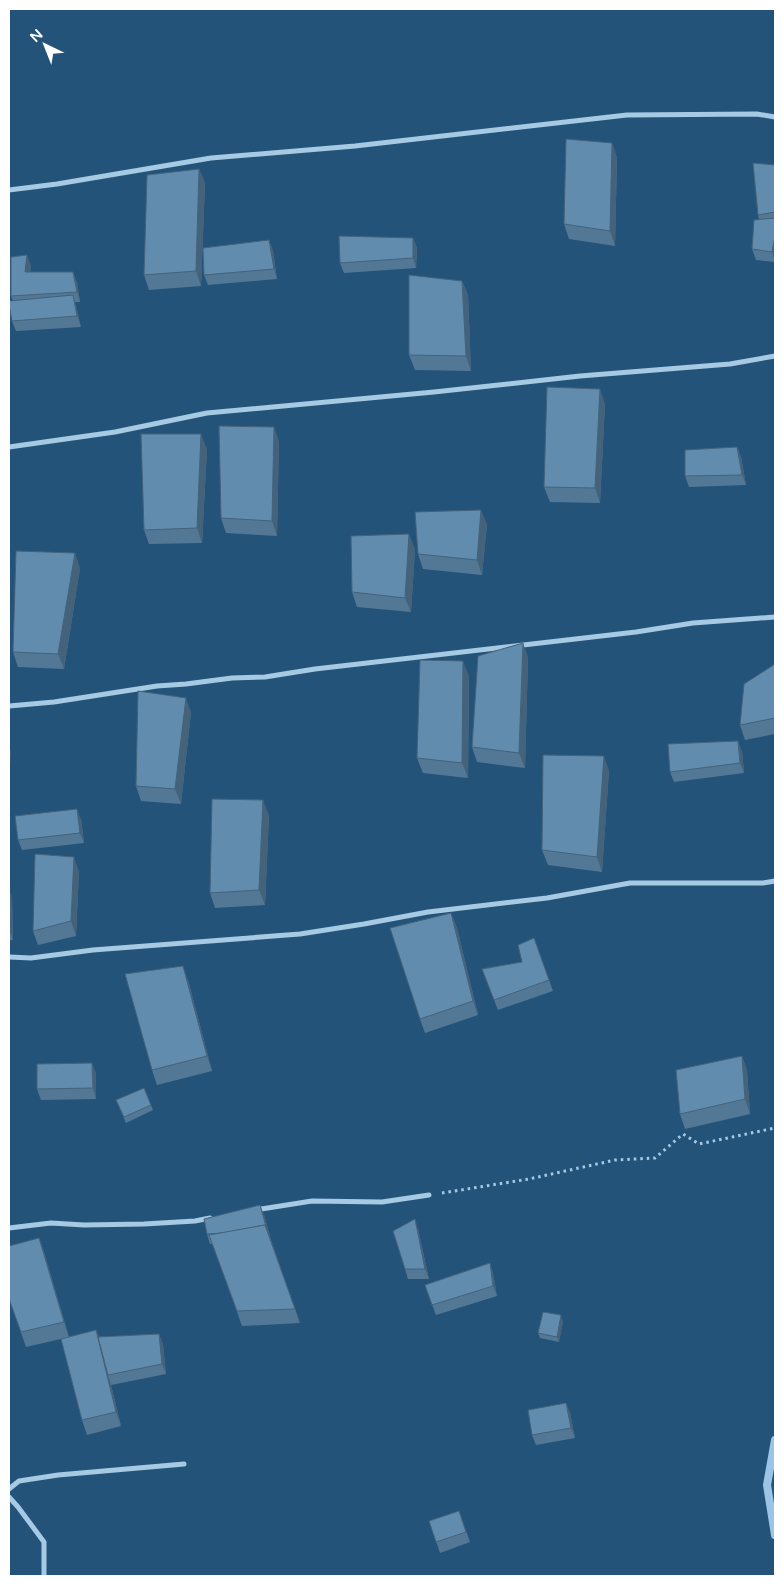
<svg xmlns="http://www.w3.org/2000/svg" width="784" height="1585" viewBox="0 0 784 1585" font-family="'Varela Round',sans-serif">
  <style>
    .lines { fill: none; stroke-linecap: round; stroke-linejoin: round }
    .stream { stroke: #9ac5e5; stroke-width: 8 }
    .path { stroke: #a6c9e4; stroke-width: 3; stroke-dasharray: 2.5 4; stroke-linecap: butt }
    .street { stroke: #a6c9e4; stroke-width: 5 }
    .wall { fill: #537896 }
    .shaded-wall { fill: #44627a }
    .building { fill: #618cae; stroke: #44627a }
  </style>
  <rect width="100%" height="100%" fill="#24537a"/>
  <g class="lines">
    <path class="stream" d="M775,1440L767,1485L775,1535"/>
    <path class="path" d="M442,1193L529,1179L615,1160L655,1158L683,1134L699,1144L775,1128"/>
    <g class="street">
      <path d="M9,190L57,184L211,158L355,146L627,115L757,114L775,117"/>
      <path d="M9,447L115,432L207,413L434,392L580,376L730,364L775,356"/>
      <path d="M9,706L54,702L157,686L186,684L232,678L265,677L315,669L636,632L693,623L775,617"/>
      <path d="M9,957L31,958L93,950L300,934L364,924L428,912L547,898L630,883H763L775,881"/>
      <path d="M255,1210L312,1201L382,1202L429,1195"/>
      <path d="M9,1228L51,1223L84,1225L144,1224L195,1221L210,1218"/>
      <path d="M9,1489L19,1481L58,1475L184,1464"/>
      <path d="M9,1497L18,1507L44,1542V1576"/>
    </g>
  </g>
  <g class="wall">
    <path d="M612,143L617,158L615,246L569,239L564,224Z"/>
    <path d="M775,165V262L756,260L752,249L759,219L758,215Z"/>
    <path d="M199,169L205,183L201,286L149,290L144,275Z"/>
    <path d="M413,238L417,248L416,268L344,273L340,263Z"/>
    <path d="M269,240L273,251L277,279L208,285L204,275Z"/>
    <path d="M31,265L30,272L77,282L80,302H75L81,327L16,331L12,321L13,301L11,296Z"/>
    <path d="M462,281L468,295L471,371L415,370L409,355Z"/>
    <path d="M605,404L600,503L550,502L544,487Z"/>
    <path d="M274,427L279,442L277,536L226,533L221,518Z"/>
    <path d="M737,447L741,457L746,485L689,487L685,476Z"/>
    <path d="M207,449L202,543L149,544L144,530Z"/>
    <path d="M487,524L482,575L423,569L418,554Z"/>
    <path d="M415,549L411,612L357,607L352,592Z"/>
    <path d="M80,568L64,669L18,667L13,652Z"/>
    <path d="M528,657L525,768L477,762L472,747Z"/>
    <path d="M775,664V734L745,740L740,725Z"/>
    <path d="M469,676L468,778L423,773L417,758Z"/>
    <path d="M191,712L181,804L141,801L136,786Z"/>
    <path d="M742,751L744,773L674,782L670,772Z"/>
    <path d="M609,770L602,872L548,865L542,850Z"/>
    <path d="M269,815L265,905L215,908L210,893Z"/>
    <path d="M81,819L84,843L22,850L18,840Z"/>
    <path d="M79,871L76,936L38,945L33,931Z"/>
    <path d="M9,890L12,897L13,940H9Z"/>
    <path d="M451,913L457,928L478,1015L425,1033L420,1019Z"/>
    <path d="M534,938L553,991L498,1010L482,969L522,962Z"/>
    <path d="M188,980L212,1071L157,1085L152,1070Z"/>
    <path d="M742,1056L747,1071L750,1114L685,1129L680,1114Z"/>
    <path d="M96,1073V1099L41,1100L37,1089Z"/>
    <path d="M116,1100L151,1105L153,1110L126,1123Z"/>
    <path d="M264,1215L271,1240L300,1323L242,1326L213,1244H210L207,1234Z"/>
    <path d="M418,1229L429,1279H408L405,1269Z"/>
    <path d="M39,1238L44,1252L69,1337L96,1330L99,1337L159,1334L163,1345L166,1374L111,1385L121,1426L87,1435L82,1420L61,1339L26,1347L9,1299Z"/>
    <path d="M490,1263L493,1274L497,1296L436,1315L425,1285Z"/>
    <path d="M563,1321L559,1342L540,1338L538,1333Z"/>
    <path d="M566,1403L570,1413L575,1438L536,1445L532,1435Z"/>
    <path d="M459,1511L470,1542L440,1553L429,1521Z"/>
  </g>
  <g class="shaded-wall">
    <path d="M612,143L617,158L615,246L610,231Z"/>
    <path d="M199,169L205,183L201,286L196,271Z"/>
    <path d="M775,236V262L772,252Z"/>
    <path d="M413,238L417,248L416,268L413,258Z"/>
    <path d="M269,240L273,251L277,279L274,269Z"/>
    <path d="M27,255L31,265L29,282L25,272Z"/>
    <path d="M73,272L77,282L80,302L77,292Z"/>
    <path d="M462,281L468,295L471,371L466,356Z"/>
    <path d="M73,295L76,305L81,327L77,316Z"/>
    <path d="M600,389L605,404L600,503L595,488Z"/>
    <path d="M274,427L279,442L277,536L272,521Z"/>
    <path d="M201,434L207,449L202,543L197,528Z"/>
    <path d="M737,447L741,457L746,485L742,475Z"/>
    <path d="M481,510L487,524L482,575L477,560Z"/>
    <path d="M409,534L415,549L411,612L405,598Z"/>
    <path d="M75,553L80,568L64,669L58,654Z"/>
    <path d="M523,643L528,657L525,768L519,753Z"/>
    <path d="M463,661L469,676L468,778L462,763Z"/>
    <path d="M186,698L191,712L181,804L175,789Z"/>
    <path d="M738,741L742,751L744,773L740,763Z"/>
    <path d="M9,746L11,752L9,781Z"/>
    <path d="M604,756L609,770L602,872L597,857Z"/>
    <path d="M263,800L269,815L265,905L259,890Z"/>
    <path d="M77,809L81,819L84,843L80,833Z"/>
    <path d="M74,857L79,871L76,936L71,921Z"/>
    <path d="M9,890L12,897L13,940L9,929Z"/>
    <path d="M451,913L457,928L478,1015L473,1001Z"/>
    <path d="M183,966L188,980L212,1071L207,1056Z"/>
    <path d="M742,1056L747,1071L750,1114L745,1099Z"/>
    <path d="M92,1063L96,1073V1099L93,1088Z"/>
    <path d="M260,1205L264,1215L271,1240L300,1323L265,1225Z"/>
    <path d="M415,1219L418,1229L429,1279L425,1269Z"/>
    <path d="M39,1238L44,1252L69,1337L64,1322Z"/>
    <path d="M490,1263L493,1274L497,1296L493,1286Z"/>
    <path d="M561,1315L563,1321L559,1342L557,1337Z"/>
    <path d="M96,1330L102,1345L108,1375L111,1385L121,1426L116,1412Z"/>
    <path d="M159,1334L163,1345L166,1374L162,1364Z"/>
    <path d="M566,1403L570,1413L575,1438L571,1428Z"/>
  </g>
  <g class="building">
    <path d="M566,139L612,143L610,231L564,224Z"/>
    <path d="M753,163L775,165V212L758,215Z"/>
    <path d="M199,169L196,271L144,275L147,175Z"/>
    <path d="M775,218V236L772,252L752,249L754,220Z"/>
    <path d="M339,236L413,238V258L340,263Z"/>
    <path d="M269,240L274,269L204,275L203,248Z"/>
    <path d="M27,255L25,272H73L77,292L11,296V257Z"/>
    <path d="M409,275L462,281L466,356L409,355Z"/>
    <path d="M73,295L77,316L12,321L9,305V301Z"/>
    <path d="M547,387L600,389L595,488L544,487Z"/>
    <path d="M219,426L274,427L272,521L221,518Z"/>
    <path d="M141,434H201L197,528L144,530Z"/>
    <path d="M737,447L742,475L685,476V450Z"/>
    <path d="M481,510L477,560L418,554L415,512Z"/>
    <path d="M409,534L405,598L352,592L351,536Z"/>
    <path d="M16,551L75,553L58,654L13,652Z"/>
    <path d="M523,643L519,753L472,747L478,656Z"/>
    <path d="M420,660L463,661L462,763L417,758Z"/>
    <path d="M775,664V718L740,725L744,684Z"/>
    <path d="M138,691L186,698L175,789L136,786Z"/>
    <path d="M738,741L740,763L670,772L668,744Z"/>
    <path d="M543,755L604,756L597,857L542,850Z"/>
    <path d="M212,799L263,800L259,890L210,893Z"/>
    <path d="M77,809L80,833L18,840L15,816Z"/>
    <path d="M35,854L74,857L71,921L33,931Z"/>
    <path d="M451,913L473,1001L420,1019L390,928Z"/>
    <path d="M534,938L549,980L494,1000L482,969L522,962L518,945Z"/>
    <path d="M183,966L207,1056L152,1070L125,974Z"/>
    <path d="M742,1056L745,1099L680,1114L676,1070Z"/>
    <path d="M92,1063L93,1088L37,1089V1064Z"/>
    <path d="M144,1088L151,1105L124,1117L116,1100Z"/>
    <path d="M260,1205L267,1230L265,1225L223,1233L207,1234L204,1219Z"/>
    <path d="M415,1219L425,1269H405L393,1231Z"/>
    <path d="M265,1225L295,1309L237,1311L209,1235Z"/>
    <path d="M39,1238L64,1322L21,1332L9,1299V1246Z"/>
    <path d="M490,1263L493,1286L432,1305L425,1285Z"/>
    <path d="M543,1312L561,1315L557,1337L538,1333Z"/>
    <path d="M96,1330L116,1412L82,1420L61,1339Z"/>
    <path d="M159,1334L162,1364L108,1375L98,1337Z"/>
    <path d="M566,1403L571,1428L532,1435L528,1410Z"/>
    <path d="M459,1511L466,1532L436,1542L429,1521Z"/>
  </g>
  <rect width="784" height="1585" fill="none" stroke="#ffffff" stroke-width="20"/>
  <g transform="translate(45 45) rotate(317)" stroke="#24537a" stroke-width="4" paint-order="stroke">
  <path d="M0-4L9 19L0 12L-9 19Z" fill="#ffffff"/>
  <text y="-8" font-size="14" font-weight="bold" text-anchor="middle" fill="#ffffff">N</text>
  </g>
</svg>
